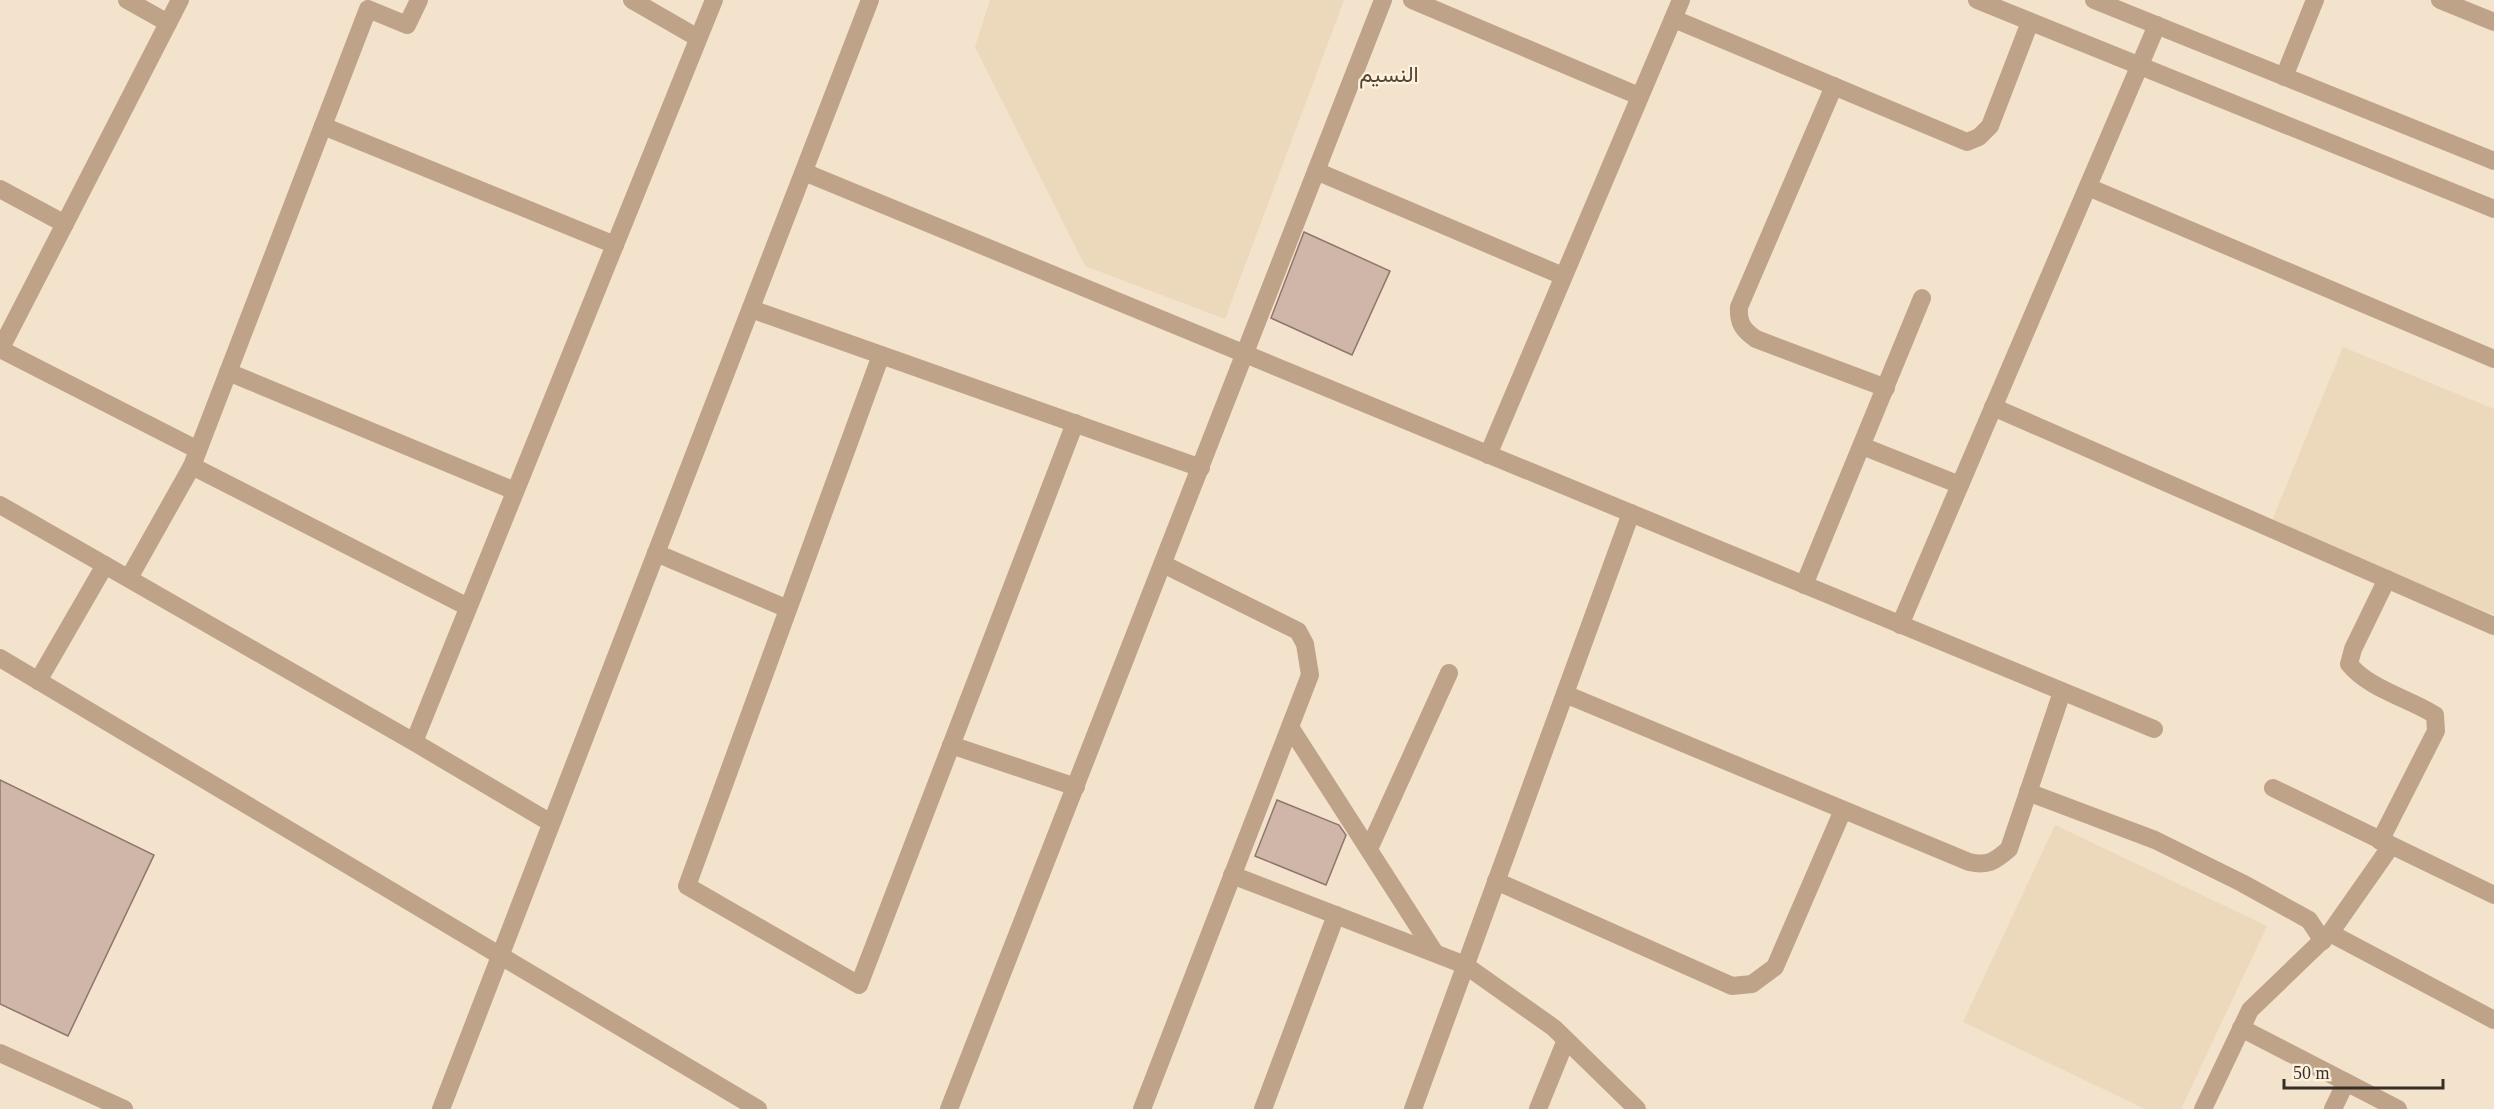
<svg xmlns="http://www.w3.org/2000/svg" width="2494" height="1109" viewBox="0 0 2494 1109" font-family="'Times New Roman',Vazirmatn,serif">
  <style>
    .built { fill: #ecd8ba }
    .building { fill: #d0b5a9; stroke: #8f756b; stroke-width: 1.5 }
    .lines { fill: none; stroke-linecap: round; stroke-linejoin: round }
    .minor { stroke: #bfa389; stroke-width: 18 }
    .labels { text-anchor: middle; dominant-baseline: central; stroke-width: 4.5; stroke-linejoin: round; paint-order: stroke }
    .neighbourhood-label { font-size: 22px; fill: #534532; stroke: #fef1de }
  </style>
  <rect width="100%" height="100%" fill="#f4e3cc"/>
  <g class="built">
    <path d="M990,0H1344L1225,319L1085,266L975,47Z"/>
    <path d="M2343,347L2494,409V615L2271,523Z"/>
    <path d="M2055,825L2267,926L2181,1109H2145L1963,1022Z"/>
  </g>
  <g class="building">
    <path d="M1304,232L1390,271L1352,355L1271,318Z"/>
    <path d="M0,780L154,855L68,1036L0,1004Z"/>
    <path d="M1277,800L1339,825L1346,835L1326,885L1255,856Z"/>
  </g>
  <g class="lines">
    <g class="minor">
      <path d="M127,0L168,23"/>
      <path d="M632,0L698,38"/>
      <path d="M1412,0L1639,96"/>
      <path d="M1977,0L2494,209"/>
      <path d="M2094,0L2494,161"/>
      <path d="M2440,0L2494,22"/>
      <path d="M1674,19L1967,142L1979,137L1990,126L2030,22"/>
      <path d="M2284,77L2315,0"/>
      <path d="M1834,86L1739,307C1738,323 1743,330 1756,339L1886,388"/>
      <path d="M323,126L615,245"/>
      <path d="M1316,171L1563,276"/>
      <path d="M804,172L2154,729"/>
      <path d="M2088,187L2494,359"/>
      <path d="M0,189L65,224"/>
      <path d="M751,309L1201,468"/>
      <path d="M0,349L198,450"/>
      <path d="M0,350L180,0"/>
      <path d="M881,355L687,886L859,985L1075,423"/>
      <path d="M228,372L515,491"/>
      <path d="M1993,407L2494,626"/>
      <path d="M1862,446L1960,485"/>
      <path d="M1488,455L1681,0"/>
      <path d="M192,466L468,607"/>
      <path d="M0,505L414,742L551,823"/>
      <path d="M656,553L788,609"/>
      <path d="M129,578L192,466L368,9L407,25L419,0"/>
      <path d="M1804,585L1922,298"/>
      <path d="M1900,625L2157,25"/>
      <path d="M0,658L758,1109"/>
      <path d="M38,681L105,565"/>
      <path d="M1565,694L1969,862C1988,866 1994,862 2009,849L2062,692"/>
      <path d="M1290,727L1435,953"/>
      <path d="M414,742L714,0"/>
      <path d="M951,745L1076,787"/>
      <path d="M2273,788L2494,895"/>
      <path d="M2028,792L2155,840L2242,883L2309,920L2323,941"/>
      <path d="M2380,841L2436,731L2435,715C2408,698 2369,689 2349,664L2353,649L2387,579"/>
      <path d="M1369,849L1449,673"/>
      <path d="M1232,875L1465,965L1554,1028L1637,1109"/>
      <path d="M1496,881L1732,986L1752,984L1775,967L1843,810"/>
      <path d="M2330,933L2494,1020"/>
      <path d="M2241,1028L2398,1109"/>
      <path d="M0,1053L124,1109"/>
      <path d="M441,1109L870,0"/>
      <path d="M949,1109L1383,0"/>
      <path d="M1142,1109L1310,675L1305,644L1298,631L1163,564"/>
      <path d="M1263,1109L1336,915"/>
      <path d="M1413,1109L1631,513"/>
      <path d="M1538,1109L1566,1040"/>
      <path d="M2203,1109L2250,1010L2330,933L2391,846"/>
      <path d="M2333,1109L2346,1082"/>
    </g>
  </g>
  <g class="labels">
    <g class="neighbourhood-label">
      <text x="1389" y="74">النسيم</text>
    </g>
  </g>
  <path d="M2284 1079v9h159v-9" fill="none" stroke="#362f27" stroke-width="3"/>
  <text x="2293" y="1079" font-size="18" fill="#362f27" stroke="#fef1de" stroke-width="4.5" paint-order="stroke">50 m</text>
</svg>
